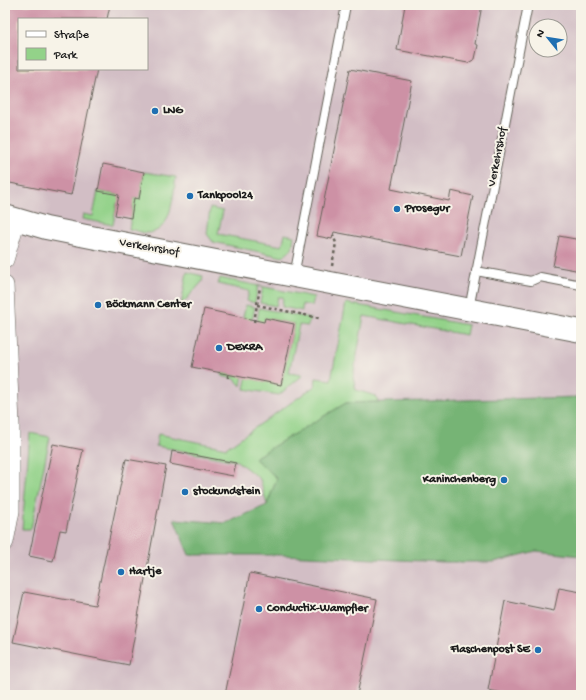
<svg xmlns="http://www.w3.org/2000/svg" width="586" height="700" viewBox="0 0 586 700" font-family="'Gochi Hand',sans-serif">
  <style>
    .industrial { fill: #d2bec5; fill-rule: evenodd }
    .green { fill: #93d289; stroke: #587752 }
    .forest { fill: #76b475; stroke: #496848 }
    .building { fill: #cd91a5 }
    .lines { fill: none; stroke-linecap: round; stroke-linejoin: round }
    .lane-casing { stroke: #666259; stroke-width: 10 }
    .street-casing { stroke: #666259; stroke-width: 18 }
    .secondary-casing { stroke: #666259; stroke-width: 24 }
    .path { stroke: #666259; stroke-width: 2.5; stroke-dasharray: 3 3; stroke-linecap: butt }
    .lane { stroke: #fff; stroke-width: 8 }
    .street { stroke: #fff; stroke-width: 17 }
    .secondary { stroke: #fff; stroke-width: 22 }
    .poi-dot { fill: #1f6fb2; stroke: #f7f3e8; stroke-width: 1.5 }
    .labels { text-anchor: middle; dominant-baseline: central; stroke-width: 4; stroke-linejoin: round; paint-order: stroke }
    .poi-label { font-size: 12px; font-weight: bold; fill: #1c1c1c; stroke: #f7f3e8; text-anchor: start }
    .street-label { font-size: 12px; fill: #1c1c1c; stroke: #f7f3e8 }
  </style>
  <rect width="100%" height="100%" fill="#f7f3e8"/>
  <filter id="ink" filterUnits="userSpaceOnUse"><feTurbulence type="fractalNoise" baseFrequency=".025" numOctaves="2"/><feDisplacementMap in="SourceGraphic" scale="8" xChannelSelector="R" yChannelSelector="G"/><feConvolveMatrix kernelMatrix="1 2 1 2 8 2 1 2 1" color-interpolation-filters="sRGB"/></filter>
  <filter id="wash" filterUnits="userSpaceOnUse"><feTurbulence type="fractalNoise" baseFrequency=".012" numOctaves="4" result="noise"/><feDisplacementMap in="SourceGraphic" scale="16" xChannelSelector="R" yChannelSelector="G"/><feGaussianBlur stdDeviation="0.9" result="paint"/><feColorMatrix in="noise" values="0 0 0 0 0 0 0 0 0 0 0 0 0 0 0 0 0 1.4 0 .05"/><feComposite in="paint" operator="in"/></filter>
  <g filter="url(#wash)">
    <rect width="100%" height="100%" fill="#efe5c9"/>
    <path class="industrial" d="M5,5H581V695H5ZM19,19H147V69H19ZM536,26H560V50H536Z"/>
    <g class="green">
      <path d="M144,172L176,177C173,195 172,232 148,233C142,233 135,230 129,229L133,205L117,203L113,225L82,219L83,214L93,216L98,191L139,199Z"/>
      <path d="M210,208L223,211L218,234L282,246L285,234L294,236L292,249L283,257L213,242L207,234Z"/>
      <path d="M187,272L203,276L202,282L181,305Z"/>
      <path d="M220,278L314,297L312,306L302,304V311L282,307L283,297H278L276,306L260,303L263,287L258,286L255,303L247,301L249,291L218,284Z"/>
      <path d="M346,303L468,325L466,335L364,316L353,377L356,390L376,396L378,402L346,403L254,458L277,478L267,505L260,479L237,461L156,446L158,434L226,448L315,386L316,378L331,380Z"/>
      <path d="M246,305L255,307L252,321L243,317Z"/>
      <path d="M259,308L310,318L308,326L299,325L289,373L303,375L279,395L244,389L252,350L253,379L281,384L294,324L265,318L263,330L257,322Z"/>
      <path d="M243,343L248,349L241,386L235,379L222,376V373L236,376Z"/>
      <path d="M30,433L50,437L31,529H22Z"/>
    </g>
    <path class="forest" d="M581,397V556L536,551L494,562H445L282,555H189L174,519L226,523L267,505L277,478L254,458L346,403Z"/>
    <g id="blocks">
      <g class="building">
        <path d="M5,5H110L107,19H19V69H97L71,195L5,182Z"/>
        <path d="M405,5H482L475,44L478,45L475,59L468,63L397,50Z"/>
        <path d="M350,69L412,81L391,189L449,201L451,191L473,196L461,256L334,232L332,239L317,236Z"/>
        <path d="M103,164L144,172L139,199L134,198L131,218L115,215L119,195L98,191Z"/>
        <path d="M559,236L581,240V271L553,266Z"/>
        <path d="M204,309L264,322L265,318L294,324L281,385L192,367Z"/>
        <path d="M53,444L83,450L66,531L60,530L53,561L29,556Z"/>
        <path d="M172,451L236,463L233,476L170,464Z"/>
        <path d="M126,459L166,466L129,665L13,642L24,592L95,605Z"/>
        <path d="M250,573L377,599L357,695H225Z"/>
        <path d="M559,588L581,592V695H513L488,690L505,601L554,611Z"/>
      </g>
    </g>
  </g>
  <g filter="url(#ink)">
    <use href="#blocks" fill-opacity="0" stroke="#666259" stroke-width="1"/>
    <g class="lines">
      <defs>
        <g id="lane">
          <path d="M476,271L531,281L540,277L581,285"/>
          <path d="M294,276L346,5"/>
          <path d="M469,309L528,5"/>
        </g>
        <g id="street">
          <path d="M5,260L17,219"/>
          <path d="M5,285L11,424V511L5,542"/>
        </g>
        <path id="secondary" d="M5,216L46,228L101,239L581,331"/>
      </defs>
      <use href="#lane" class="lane-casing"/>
      <use href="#street" class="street-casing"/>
      <use href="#secondary" class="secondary-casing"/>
      <g class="path">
        <path d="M332,266L336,243L333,235"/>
        <path d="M257,305L319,318"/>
        <path d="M254,322L260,287"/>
        <path d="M228,378V375"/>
      </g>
      <use href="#lane" class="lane"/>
      <use href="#street" class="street"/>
      <use href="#secondary" class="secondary"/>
    </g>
  </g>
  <g class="poi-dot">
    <circle cx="155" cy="111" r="4"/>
    <circle cx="190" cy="196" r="4"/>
    <circle cx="397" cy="209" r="4"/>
    <circle cx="98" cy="305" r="4"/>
    <circle cx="219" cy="348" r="4"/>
    <circle cx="504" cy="480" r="4"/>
    <circle cx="185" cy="492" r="4"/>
    <circle cx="121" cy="572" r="4"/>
    <circle cx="259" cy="609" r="4"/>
    <circle cx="538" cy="650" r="4"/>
  </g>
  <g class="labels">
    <g class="poi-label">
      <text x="163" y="111">LNG</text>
      <text x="198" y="196">Tankpool24</text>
      <text x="405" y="209">Prosegur</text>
      <text x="106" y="305">Böckmann Center</text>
      <text x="227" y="348">DEKRA</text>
      <text x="496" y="480" text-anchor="end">Kaninchenberg</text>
      <text x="193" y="492">stockundstein</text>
      <text x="129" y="572">Hartje</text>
      <text x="267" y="609">Conductix-Wampfler</text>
      <text x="530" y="650" text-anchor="end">Flaschenpost SE</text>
    </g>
    <g class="street-label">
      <text transform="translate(498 157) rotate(-79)">Verkehrshof</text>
      <text transform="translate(149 248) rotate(10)">Verkehrshof</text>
    </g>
  </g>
  <rect width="586" height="700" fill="none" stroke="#f7f3e8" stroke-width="20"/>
  <rect x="18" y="18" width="130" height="52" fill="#f7f3e8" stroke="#9f9d96"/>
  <rect x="26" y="31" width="20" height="6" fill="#ffffff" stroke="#9f9d96"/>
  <text x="54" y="38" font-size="12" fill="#1c1c1c">Straße</text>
  <rect x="26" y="48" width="20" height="12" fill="#93d289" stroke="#9f9d96"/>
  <text x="54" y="58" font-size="12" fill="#1c1c1c">Park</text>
  <g transform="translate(548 38) rotate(300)"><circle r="19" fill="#f7f3e8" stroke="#9f9d96"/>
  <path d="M0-3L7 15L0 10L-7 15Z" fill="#1f6fb2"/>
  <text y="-6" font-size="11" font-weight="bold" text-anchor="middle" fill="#1c1c1c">N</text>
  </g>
</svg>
